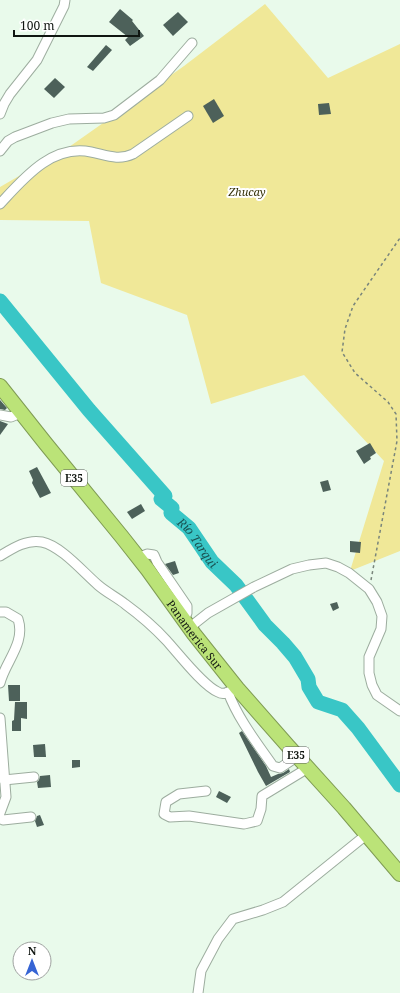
<svg xmlns="http://www.w3.org/2000/svg" width="400" height="993" viewBox="0 0 400 993" font-family="'Noto Serif',serif">
  <style>
    .green { fill: #f0e898 }
    .lines { fill: none; stroke-linecap: round; stroke-linejoin: round }
    .river { stroke: #39c6c6; stroke-width: 15 }
    .building { fill: #4d615a }
    .minor-casing { stroke: #9dad9f; stroke-width: 11 }
    .highway-casing { stroke: #7f9b54; stroke-width: 16 }
    .path { stroke: #79857b; stroke-width: 1.5; stroke-dasharray: 3 3; stroke-linecap: butt }
    .minor { stroke: #fff; stroke-width: 9 }
    .highway { stroke: #bbe378; stroke-width: 14 }
    .labels { text-anchor: middle; dominant-baseline: central; stroke-width: 4; stroke-linejoin: round; paint-order: stroke }
    .shield { fill: #fff; stroke: #585c58; stroke-width: 1 }
    .shield-label { font-size: 10px; font-weight: bold; fill: #101611 }
    .park-label { font-size: 11px; font-style: italic; fill: #353107; stroke: #fff }
    .street-label { font-size: 11px; fill: #101611; stroke: #fff }
    .water-label { font-size: 12px; font-style: italic; fill: #195252; stroke: #fff }
  </style>
  <rect width="100%" height="100%" fill="#e9faeb"/>
  <path class="green" d="M265,4L328,78L400,44V551L350,571L384,461L304,375L211,404L187,315L101,283L89,221L0,220V187L69,147L184,66Z"/>
  <g class="lines">
    <path class="river" id="s1" d="M0,301L89,410L165,496L161,499L172,508L171,513L189,528L212,562L236,585L265,625L283,643L295,657L308,679L309,687L318,702L342,710L358,728L400,785"/>
  </g>
  <g class="building">
    <path d="M120,9L133,20L132,21L144,36L130,46L125,40L128,37L109,22Z"/>
    <path d="M178,12L188,22L173,36L163,25Z"/>
    <path d="M106,45L112,50L93,71L87,67Z"/>
    <path d="M55,78L65,87L54,98L44,89Z"/>
    <path d="M214,99L224,116L213,123L203,106Z"/>
    <path d="M329,103L331,114L319,115L318,104Z"/>
    <path d="M0,400L7,408L5,410L0,409Z"/>
    <path d="M0,421L8,424L0,435Z"/>
    <path d="M370,443L376,453L370,457L371,459L364,464L356,451Z"/>
    <path d="M37,467L51,493L40,498L32,483L33,480L29,471Z"/>
    <path d="M328,480L331,490L323,492L320,482Z"/>
    <path d="M141,504L145,511L132,519L127,512Z"/>
    <path d="M350,541L361,542L360,553L350,552Z"/>
    <path d="M175,561L179,573L173,575L165,564Z"/>
    <path d="M337,602L339,608L333,611L330,604Z"/>
    <path d="M8,685H20V701H9Z"/>
    <path d="M15,702H27V719L21,718V731H12V721L14,720Z"/>
    <path d="M242,731L266,766L271,777L278,774L283,773L289,769L290,772L266,786L258,772L239,733Z"/>
    <path d="M45,744L46,757H34L33,745Z"/>
    <path d="M72,760H80V767L72,768Z"/>
    <path d="M50,775L51,787L38,788L37,782L39,780L40,776Z"/>
    <path d="M219,791L231,797L227,803L216,797Z"/>
    <path d="M40,815L44,825L37,827L35,821L37,816Z"/>
  </g>
  <g class="lines">
    <defs>
      <g id="minor">
        <path d="M0,114L4,104L10,94L37,60L64,6L65,0"/>
        <path d="M0,151L8,141L15,137L52,123L69,119L104,118L114,115L160,80L192,43"/>
        <path d="M0,204C24,178 52,144 91,152C106,155 118,161 133,154L188,116"/>
        <path d="M0,415L11,417L21,413"/>
        <path d="M0,556C13,548 27,539 42,542C61,546 83,572 98,585C106,592 116,597 125,604C140,615 154,627 166,640C178,653 203,686 218,692C224,696 231,691 237,688"/>
        <path d="M138,558L147,554L154,555L157,562L187,606V613L184,621"/>
        <path d="M0,612H6L18,619C26,643 5,662 0,683"/>
        <path d="M189,628L208,613L254,587L292,569L309,565L326,563L338,567L349,573L369,589L377,602L382,616L381,629L369,657V673L372,685L377,695L400,711"/>
        <path d="M228,692C238,719 257,743 273,766L280,768L298,756"/>
        <path d="M0,718L6,797L0,813"/>
        <path d="M4,780L34,777"/>
        <path d="M206,791L179,794L166,802L164,814L170,817L189,816L244,824L257,821L261,809L262,796L308,768"/>
        <path d="M0,818L3,820L31,817"/>
        <path d="M198,993L201,971L218,939L233,919L263,910L283,902L366,835"/>
      </g>
      <g id="highway">
        <path id="s2" d="M0,386L46,444L122,537L148,570L194,634L237,688L288,746L344,808L400,874"/>
      </g>
    </defs>
    <use href="#minor" class="minor-casing"/>
    <use href="#highway" class="highway-casing"/>
    <path class="path" d="M371,580L397,441L396,414L388,402L355,373L342,352L345,329L353,306L400,238"/>
    <use href="#minor" class="minor"/>
    <use href="#highway" class="highway"/>
  </g>
  <g class="labels">
    <g class="shield">
      <rect x="61" y="470" width="26" height="16" rx="3"/>
      <rect x="283" y="747" width="26" height="16" rx="3"/>
    </g>
    <g class="shield-label">
      <text x="74" y="478">E35</text>
      <text x="296" y="755">E35</text>
    </g>
    <g class="park-label">
      <text x="247" y="191">Zhucay</text>
    </g>
    <g class="street-label">
      <text stroke="none"><textPath href="#s2" startOffset="316">Panamerica Sur</textPath></text>
    </g>
    <g class="water-label">
      <text stroke="none"><textPath href="#s1" startOffset="320">Río Tarqui</textPath></text>
    </g>
  </g>
  <g transform="translate(32 961)"><circle r="19" fill="#ffffff" stroke="#9fa2a0"/>
  <path d="M0-3L7 15L0 10L-7 15Z" fill="#3664d4"/>
  <text y="-6" font-size="11" font-weight="bold" text-anchor="middle" fill="#101611">N</text>
  </g>
  <path d="M14 30v6h125v-6" fill="none" stroke="#101611" stroke-width="2"/>
  <text x="20" y="30" font-size="12" fill="#101611" stroke="#ffffff" stroke-width="3" paint-order="stroke">100 m</text>
</svg>
